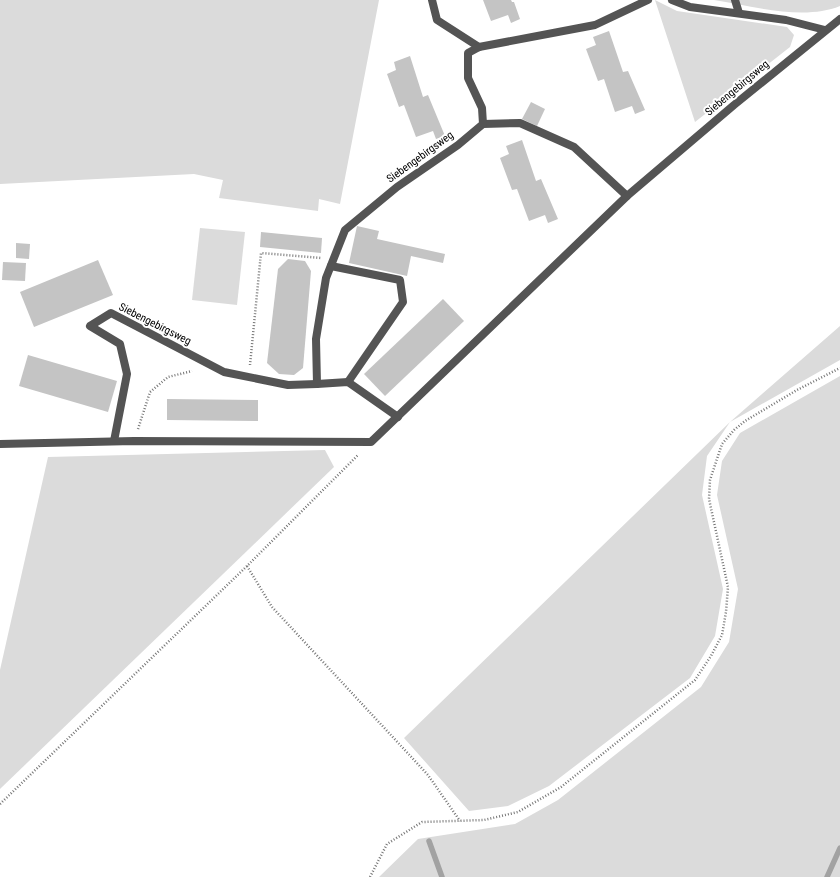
<svg xmlns="http://www.w3.org/2000/svg" width="840" height="877" viewBox="0 0 840 877" font-family="'Roboto Condensed',sans-serif">
  <style>
    .green { fill: #dbdbdb }
    .lines { fill: none; stroke-linecap: round; stroke-linejoin: round }
    .stream { stroke: #a2a2a2; stroke-width: 5.5 }
    .building { fill: #c4c4c4 }
    .path { stroke: #767676; stroke-width: 2.5; stroke-dasharray: 1 2; stroke-linecap: butt }
    .lane { stroke: #545454; stroke-width: 8 }
    .street { stroke: #545454; stroke-width: 8 }
    .labels { text-anchor: middle; dominant-baseline: central; stroke-width: 4; stroke-linejoin: round; paint-order: stroke }
    .street-label { font-size: 11px; fill: #000; stroke: #fff }
  </style>
  <rect width="100%" height="100%" fill="#fff"/>
  <g class="green">
    <path d="M0,0H379L340,204L319,199L318,211L219,198L223,180L194,174L0,184Z"/>
    <path d="M655,0L677,11L787,27L794,35L790,47L695,122Z"/>
    <path d="M714,0H840V6C804,21 752,6 714,0Z"/>
    <path d="M200,228L245,232L237,305L192,300Z"/>
    <path d="M840,326V360L730,422L707,456L702,495L723,589L715,636L690,678L549,786L508,806L469,811L404,738L730,422Z"/>
    <path d="M840,376V877H379L418,839L515,824L558,800L701,687L729,642L738,589L717,495L722,461L740,433Z"/>
    <path d="M325,450L334,467L0,789V670L48,457Z"/>
  </g>
  <g class="lines">
    <g class="stream">
      <path d="M429,841L442,877"/>
      <path d="M827,877L840,848"/>
    </g>
  </g>
  <g class="building">
    <path d="M483,0H511L512,2H514L520,19L511,23L508,15L491,21Z"/>
    <path d="M609,31L623,72L628,71L645,110L635,114L632,106L615,112L604,79L598,81L586,49L596,45L593,37Z"/>
    <path d="M410,56L423,97L428,95L445,136L436,139L433,131L416,137L404,105L399,107L387,74L396,70L394,62Z"/>
    <path d="M531,102L545,109L537,126L522,119Z"/>
    <path d="M522,140L536,181L541,179L558,219L548,223L545,215L529,221L517,189L512,190L500,158L509,154L506,146Z"/>
    <path d="M357,226L379,231L377,239L445,254L443,263L411,256L407,276L349,263Z"/>
    <path d="M261,232L322,238L321,253L260,247Z"/>
    <path d="M16,243L30,244L29,259L16,258Z"/>
    <path d="M288,259L305,261L311,271L303,368L294,375L279,374L267,363L278,269Z"/>
    <path d="M98,260L113,295L34,327L20,292Z"/>
    <path d="M3,262L26,263L25,281L2,280Z"/>
    <path d="M443,299L464,321L385,396L364,374Z"/>
    <path d="M28,355L117,381L108,412L19,386Z"/>
    <path d="M167,399L258,400V421L167,420Z"/>
  </g>
  <g class="lines">
    <g class="path">
      <path d="M250,365L261,253L321,258"/>
      <path d="M138,429L150,392L168,377L192,371"/>
      <path d="M247,566L272,607L428,775L460,821"/>
      <path d="M0,804L247,566L358,455"/>
      <path d="M370,877L387,844L422,822L484,820L518,812L561,787L695,680L711,656L722,635L726,612L728,587L709,499L710,480L722,444L734,430L745,421L797,390L840,368"/>
    </g>
    <g class="lane">
      <path d="M432,0L437,20L479,47"/>
      <path d="M735,0L739,13"/>
      <path d="M331,266L400,280L403,302L348,382"/>
    </g>
    <g class="street">
      <path d="M672,0L690,7L786,20L825,30"/>
      <path d="M483,124L520,123L574,147L627,196"/>
      <path d="M398,417L348,382L317,384L316,339L326,278L345,230L397,187L458,145L483,124L482,108L468,78V53L479,47L595,25L648,0"/>
      <path d="M114,441L127,374L120,344L90,326L111,313L224,372L288,385L317,384"/>
      <path d="M0,444L134,441L371,442L627,196L734,105L840,19"/>
    </g>
  </g>
  <g class="labels">
    <g class="street-label">
      <text transform="translate(737 88) rotate(-40)">Siebengebirgsweg</text>
      <text transform="translate(420 157) rotate(-36)">Siebengebirgsweg</text>
      <text transform="translate(155 324) rotate(27)">Siebengebirgsweg</text>
    </g>
  </g>
</svg>
